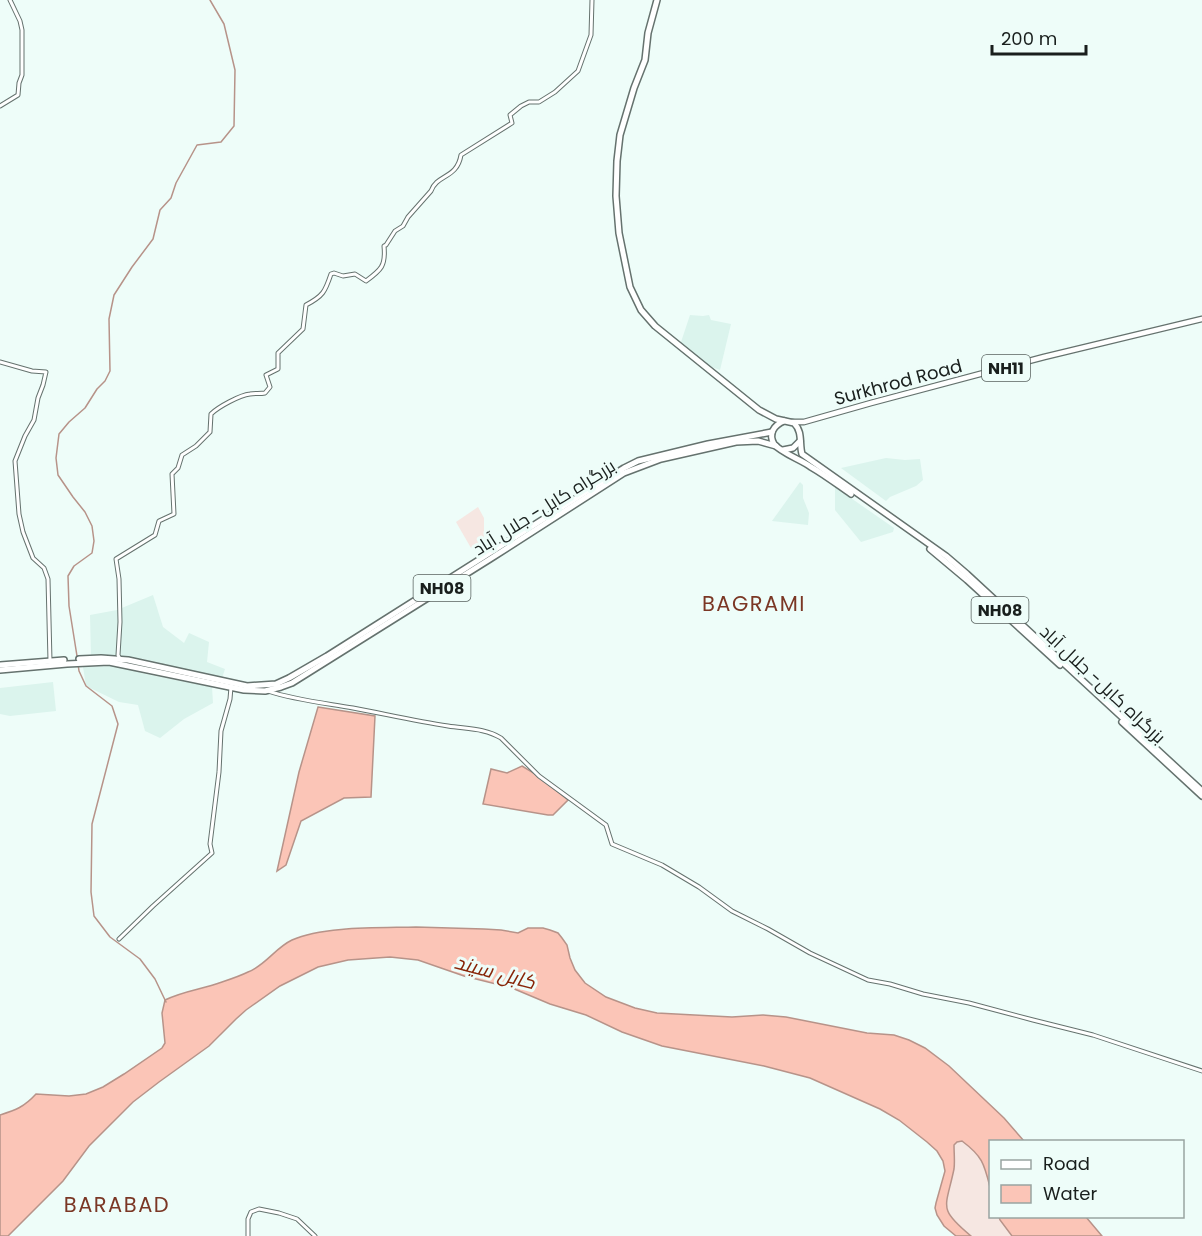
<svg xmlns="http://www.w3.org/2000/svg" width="1202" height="1236" viewBox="0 0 1202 1236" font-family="Poppins,Cairo,sans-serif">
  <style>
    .built { fill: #dbf4ed }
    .green { fill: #f6e7e2 }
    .water { fill: #fbc5b7; stroke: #b79389; stroke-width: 1.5 }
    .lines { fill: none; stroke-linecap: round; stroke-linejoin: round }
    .stream { stroke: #b79389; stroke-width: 1.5 }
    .tertiary-casing { stroke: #65726e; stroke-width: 5 }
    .primary-casing { stroke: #65726e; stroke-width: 7 }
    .trunk-casing { stroke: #65726e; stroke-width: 8 }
    .tertiary { stroke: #fff; stroke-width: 3 }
    .primary { stroke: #fff; stroke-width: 4.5 }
    .trunk { stroke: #fff; stroke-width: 5 }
    .labels { text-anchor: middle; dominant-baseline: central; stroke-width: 6; stroke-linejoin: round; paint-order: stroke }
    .shield { fill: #eefdf9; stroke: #59625f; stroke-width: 1.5 }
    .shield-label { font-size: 16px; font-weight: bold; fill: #191f1d }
    .street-label { font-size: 18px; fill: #191f1d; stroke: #eefdf9 }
    .water-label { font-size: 20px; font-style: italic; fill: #882508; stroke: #eefdf9 }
    .quarter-label { font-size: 21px; letter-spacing: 1.5px; fill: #7b3725; stroke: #eefdf9 }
  </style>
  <rect width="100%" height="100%" fill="#eefdf9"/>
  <g class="built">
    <path d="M690,315L703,316L709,315L711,320L731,324L720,370L706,365L694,357L681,342Z"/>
    <path d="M886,458L905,460L920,459L923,480L916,486L890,497L886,501L841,468Z"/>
    <path d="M800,482L803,485V498L809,513L808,525L772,521Z"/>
    <path d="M835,487L894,528L893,532L861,542L835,510Z"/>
    <path d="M153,595L163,627L184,643L189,633L209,642L207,662L225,669L222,678L91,657L90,615L117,610Z"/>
    <path d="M118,666L145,674L212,687L213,703L184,719L160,738L145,731L138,705L119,702L86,686L83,667Z"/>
    <path d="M53,682L56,711L10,716L0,714V688Z"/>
  </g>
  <g class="green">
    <path d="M478,507L484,518V541L471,548L456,522Z"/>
    <path d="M962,1141C992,1163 990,1182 990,1216L999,1217L1001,1220L1012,1236H971L952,1219L947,1211L945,1200L954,1166V1145L957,1142Z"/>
  </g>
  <g class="water">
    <path d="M318,707L375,716L371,797L344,798L301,821L286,865L277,871L299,772Z"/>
    <path d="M522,766L537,775L568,800L553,815H548L483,804L491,769L507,773Z"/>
    <path d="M416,927L484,929L501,930L518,933L528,928H543L550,930L558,933L562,938L567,945L570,958L575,970L585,983L606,997L635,1008L657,1013L732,1017L763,1015L786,1017L867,1033L894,1035L909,1040L925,1048L949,1066L1004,1118L1024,1141L990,1142V1187C984,1163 982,1156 962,1141L957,1142L954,1145C954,1153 955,1162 954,1169C946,1208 937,1208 971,1236H956L944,1226L937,1215L935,1208L936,1203L945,1171L943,1161L937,1151L927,1142L899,1120L880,1109L810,1078L764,1066L662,1046L622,1032L586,1015L550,1004L512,988L464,976L418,960L390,957L348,960L318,967L280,986L246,1010L236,1019L209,1046L159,1082L133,1102L89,1146L63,1181L8,1236H0V1115C16,1110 24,1107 36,1094L69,1096L86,1094L103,1087L124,1074L162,1048L165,1043L162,1013L165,1000C183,991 203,989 222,982C231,979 240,976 248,972C266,965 275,948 292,940C323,926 381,928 416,927Z"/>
    <path d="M999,1217H1086L1102,1236H1012L1000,1220Z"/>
  </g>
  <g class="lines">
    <g class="stream">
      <path d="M77,656L69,606L68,576L74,566L92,553L94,541L92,526L85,512L73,497L58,475L56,458L59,434L69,422L85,408L97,389L105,381L110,371L109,319L114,295L132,267L153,239L160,210L171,198L176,183L197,145L221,142L234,126L235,70L224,24L210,0"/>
      <path d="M78,664L79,671L86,686L112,706L118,724L92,824L91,892L94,916L110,937L140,959L155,979L166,1002"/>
    </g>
    <defs>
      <g id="tertiary">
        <path d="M0,106L18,95L19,83L22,75V30L20,21L10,0"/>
        <path d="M0,362L32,371L46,372L43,385L38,398L34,420L25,436L15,461L19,514L23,532L33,558L44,568L48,579L50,661"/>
        <path d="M120,659L118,655L120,622L119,579L116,559L155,535L159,521L174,514L172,474L178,468L182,455L196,446L210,432L211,414C218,407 240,395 250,394C255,393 260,394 265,393L270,387L266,375L278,369V353L303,329L306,305C323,296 325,292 331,274L334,273L343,276L355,274L366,281C381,270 386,266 384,246L386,245L395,231L403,226L408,217L431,191C437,174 457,179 461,155L512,123L510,115L521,106L529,102H539L555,92L578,71L591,35L592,0"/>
        <path d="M268,691C295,700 324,703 353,708C385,714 416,721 448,726C466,729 485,728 501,738L539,776L606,825L612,844L662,865L699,887L732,911L768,929L810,953L868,980L890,984L923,994L969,1003L1033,1020L1093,1035L1202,1071"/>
        <path d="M119,939L153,906L212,853L210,844L219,772L221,731L230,699L231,687"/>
        <path d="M248,1236V1219L251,1212L259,1209L279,1213L297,1219L315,1236"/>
      </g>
      <path id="primary" d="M792,422H804L871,403L1044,357L1202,319"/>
      <g id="trunk">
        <path d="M657,0L648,33L645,60L634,88L620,135L617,161L616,196L619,233L630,287L641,310L655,326L759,410L776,419L794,423C803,432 799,443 802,454L946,556L967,574L1202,791"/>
        <path d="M784,421C774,425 768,434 774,444C781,453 802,460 811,467C825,475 838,485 851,494"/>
        <path d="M783,450L793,448L800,441"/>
        <path d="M930,549L967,580L1060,665"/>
        <path d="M79,659L101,658L128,660L247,686L276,684L289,678L327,656L624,468L638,461L708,444L772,432"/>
        <path d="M0,665L64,660"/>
        <path d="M0,670L67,664L109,662L244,690L265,691L281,687L292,683L490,559L624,473L661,459L736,442L758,441L776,446"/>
        <path d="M1122,722L1202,796"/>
      </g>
    </defs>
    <use href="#tertiary" class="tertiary-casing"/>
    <use href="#primary" class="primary-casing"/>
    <use href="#trunk" class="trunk-casing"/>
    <use href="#tertiary" class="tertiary"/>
    <use href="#primary" class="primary"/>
    <use href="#trunk" class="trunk"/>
  </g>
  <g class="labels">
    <g class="shield">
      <rect x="982" y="355" width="48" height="26" rx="4.5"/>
      <rect x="413.5" y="575" width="57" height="26" rx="4.5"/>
      <rect x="971.5" y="597" width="57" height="26" rx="4.5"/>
    </g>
    <g class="shield-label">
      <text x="1006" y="368">NH11</text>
      <text x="442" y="588">NH08</text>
      <text x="1000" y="610">NH08</text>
    </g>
    <g class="street-label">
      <text transform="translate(898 382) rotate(-15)">Surkhrod Road</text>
      <text transform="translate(544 507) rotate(-32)">بزرگراه کابل- جلال آباد</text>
      <text transform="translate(1103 684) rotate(43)">بزرگراه کابل- جلال آباد</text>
    </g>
    <g class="water-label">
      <text transform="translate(495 972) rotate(15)">کابل سيند</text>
    </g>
    <g class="quarter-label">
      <text x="754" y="603">BAGRAMI</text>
      <text x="117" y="1204">BARABAD</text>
    </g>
  </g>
  <rect x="989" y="1140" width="195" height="78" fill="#eefdf9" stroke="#99a4a1" stroke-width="1.5"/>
  <rect x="1001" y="1160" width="30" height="9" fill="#ffffff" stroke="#99a4a1" stroke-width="1.5"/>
  <text x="1043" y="1170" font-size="18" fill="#191f1d">Road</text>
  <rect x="1001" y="1185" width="30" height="18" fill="#fbc5b7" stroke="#99a4a1" stroke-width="1.5"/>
  <text x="1043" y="1200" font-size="18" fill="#191f1d">Water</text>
  <path d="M992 45v9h94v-9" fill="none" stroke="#191f1d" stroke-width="3"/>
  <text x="1001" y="45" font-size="18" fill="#191f1d" stroke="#eefdf9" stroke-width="4.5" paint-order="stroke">200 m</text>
</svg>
